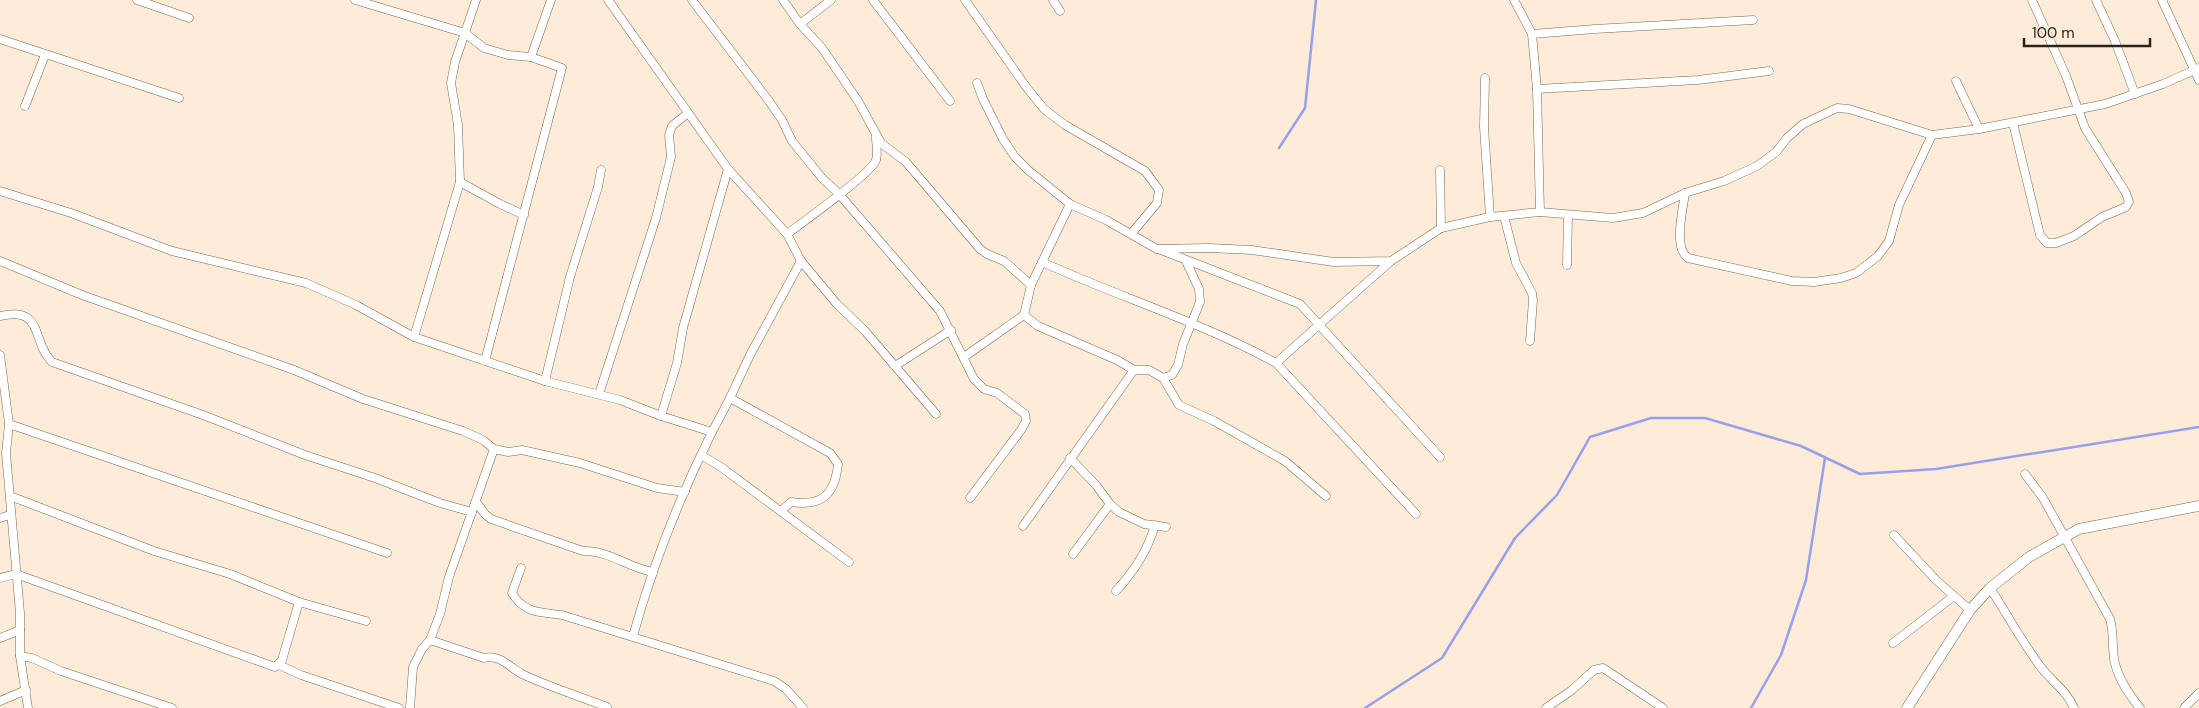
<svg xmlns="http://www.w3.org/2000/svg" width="2199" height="708" viewBox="0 0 2199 708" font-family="'DM Sans',sans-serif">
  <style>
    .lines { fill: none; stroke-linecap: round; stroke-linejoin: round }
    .stream { stroke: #989fed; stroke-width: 2.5 }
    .minor-casing { stroke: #776756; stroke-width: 9 }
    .tertiary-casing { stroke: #776756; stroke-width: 11 }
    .minor { stroke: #fff; stroke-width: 8 }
    .tertiary { stroke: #fff; stroke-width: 10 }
  </style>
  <rect width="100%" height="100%" fill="#feecd8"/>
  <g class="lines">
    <g class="stream">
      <path d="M1279,148L1305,108L1316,0"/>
      <path d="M1365,708L1442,658L1515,538L1557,495L1590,437L1651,418H1705L1801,446L1860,474L1936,469L2199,427"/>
      <path d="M1751,708L1781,655L1806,580L1825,458"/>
    </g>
    <defs>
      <g id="minor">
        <path d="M137,0L189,18"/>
        <path d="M355,0L465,33L484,48L508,55L531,57L562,68L485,361"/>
        <path d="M608,0L728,169L787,234L801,261L836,303L865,331L936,414"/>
        <path d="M692,0L769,101L782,120L792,141L822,178L839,194L940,311L974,379L984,389L997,393L1025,414L1026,421L1021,430L970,498"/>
        <path d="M783,0L800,24L822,48L858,101L881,143L906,162L980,249L987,254L1004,261L1031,285L1070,204"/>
        <path d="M873,0L950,101"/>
        <path d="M965,0L1027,88L1044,109L1065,125L1145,171L1159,190L1157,203L1131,234"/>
        <path d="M1053,0L1060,11"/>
        <path d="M1514,0L1532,34L1537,89L1540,212"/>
        <path d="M2096,0L2115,41L2135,94"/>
        <path d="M2162,0L2199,80"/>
        <path d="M800,24L831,0"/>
        <path d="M1532,34L1595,29L1753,20"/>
        <path d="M0,39L179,98"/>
        <path d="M531,57L551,0"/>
        <path d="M1485,78L1484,127L1490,217"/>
        <path d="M1956,81L1979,129"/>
        <path d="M977,83L983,99L1003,139L1015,157L1028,170L1070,204L1106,220L1157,249L1209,248L1252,250L1334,262L1391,261L1441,228L1490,217L1540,212L1613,218L1643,213L1685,193L1724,181L1757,166L1776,152L1787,138L1803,124L1837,108L1849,109L1932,135L1979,129L2105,104L2163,84L2199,68"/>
        <path d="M1537,89L1698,80L1769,71"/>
        <path d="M25,106L45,55"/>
        <path d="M2013,123L2040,235L2047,243H2056L2074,236L2102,217L2126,207L2129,202L2126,193L2085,128L2066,76L2032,0"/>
        <path d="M1440,170L1441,228"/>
        <path d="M460,182L500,204L524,215"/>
        <path d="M0,191L71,213L172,251L306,283L356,305L414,337L545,381L620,400L661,416L712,432C680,496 652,568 633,636"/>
        <path d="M1685,193C1683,209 1673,248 1688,258L1792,281L1814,282L1841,278L1856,273L1878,256L1889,241L1899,205L1932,135"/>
        <path d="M1504,216L1516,263L1532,293L1533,300L1530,341"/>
        <path d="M787,234C803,222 872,173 876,160C878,154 876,144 876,137"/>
        <path d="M1161,250L1300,304L1440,457"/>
        <path d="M0,261L82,295L294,370L363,399L463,431L483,440L494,449L508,452L522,450L580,463L657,488L685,492"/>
        <path d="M1042,262C1119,297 1201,322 1276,363L1416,514"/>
        <path d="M1567,265L1568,215"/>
        <path d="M1031,285L1024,315L1038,326L1117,360L1134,370H1149L1163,378L1179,405L1214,421L1285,461L1326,496"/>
        <path d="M0,316C45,306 31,342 52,362L203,415L305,455L375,478L440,503L472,512"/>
        <path d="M414,337L460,182L458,125L451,83L455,62L476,0"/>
        <path d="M0,355L9,424L6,453L20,613V656L28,708"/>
        <path d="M964,357L1024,315"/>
        <path d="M1276,363L1391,261"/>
        <path d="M895,366L951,330"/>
        <path d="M1163,378L1172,375L1178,365L1183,344L1200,302L1199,289L1186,261"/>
        <path d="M545,381L570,277L598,187L601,170"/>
        <path d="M599,394L656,218L671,157L669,135L672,126L688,113"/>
        <path d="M730,398L830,453L838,464C835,494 822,507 791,502L781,511"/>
        <path d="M661,416L677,363L683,328L728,169"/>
        <path d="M9,424L387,553"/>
        <path d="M712,432L730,398L750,355L801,261"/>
        <path d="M701,455L721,467L849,562"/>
        <path d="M1070,458L1096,485L1110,504L1119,512L1144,524L1166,527"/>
        <path d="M2025,474L2043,498L2110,619C2114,633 2112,645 2114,659C2117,676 2129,695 2140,708"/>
        <path d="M10,496L154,551L230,574L299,602L366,621"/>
        <path d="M476,502L485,514L491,519L583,551C608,550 629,568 653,572"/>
        <path d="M0,518L10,515"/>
        <path d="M1023,526L1134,370"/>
        <path d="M1894,535L1936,580L1970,610"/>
        <path d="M1073,554L1110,504"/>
        <path d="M521,568L512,593C525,614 540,612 562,615L774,681L786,689L803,708"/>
        <path d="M0,578L16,574L275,667L282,660L299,602"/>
        <path d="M1990,588C2007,614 2022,642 2040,666C2051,681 2067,691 2074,708"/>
        <path d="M1116,591C1134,571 1147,552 1155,525"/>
        <path d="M0,638L20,630"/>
        <path d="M430,640L484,658C500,654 509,667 522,674C549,687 579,696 607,707"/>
        <path d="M1893,643L1954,596"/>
        <path d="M20,656L32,658L61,671L172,708"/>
        <path d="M279,665L301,675L399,708"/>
        <path d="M0,701L26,690"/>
        <path d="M410,708L413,667L422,649L430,640L440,614L449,577L494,449"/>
        <path d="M1546,708L1572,690L1594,670L1603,668L1663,708"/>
        <path d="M2184,708L2199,693"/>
      </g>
      <path id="tertiary" d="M1907,708L1970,610L1990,588L2029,557L2079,529L2199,506"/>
    </defs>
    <use href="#minor" class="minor-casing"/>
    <use href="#tertiary" class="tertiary-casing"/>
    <use href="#minor" class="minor"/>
    <use href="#tertiary" class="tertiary"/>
  </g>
  <path d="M2024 38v8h126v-8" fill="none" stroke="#2b241d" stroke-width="2.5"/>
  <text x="2032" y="38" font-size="15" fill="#2b241d" stroke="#feecd8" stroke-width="4" paint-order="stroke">100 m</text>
</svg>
